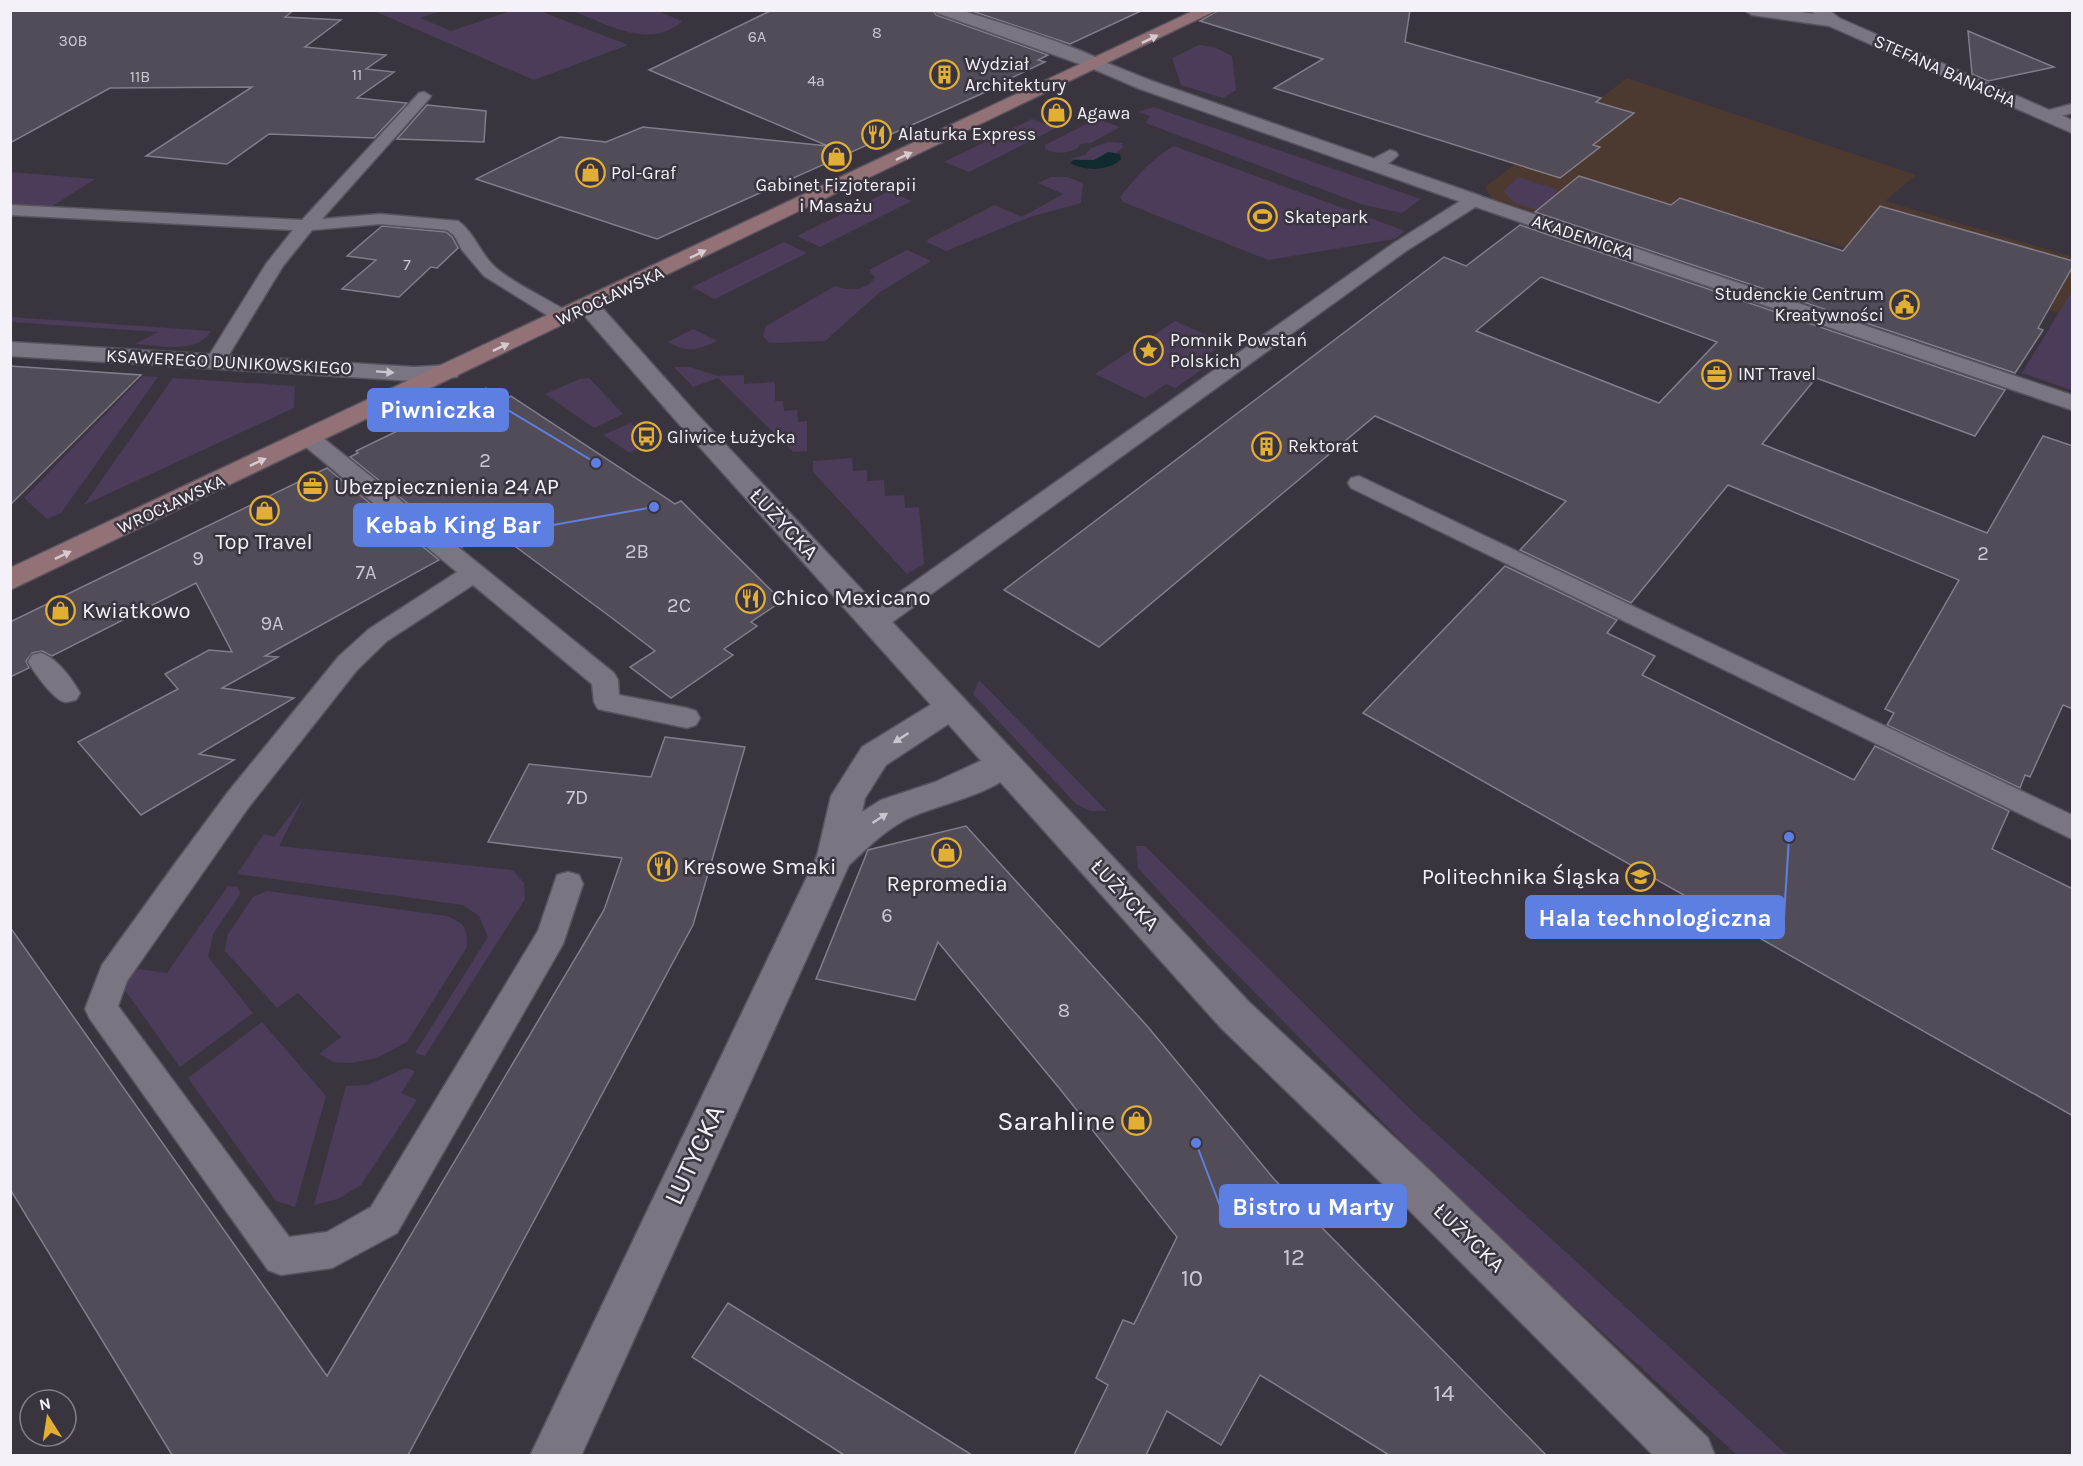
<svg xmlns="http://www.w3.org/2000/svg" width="2083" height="1466" viewBox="0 0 2083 1466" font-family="Karla,sans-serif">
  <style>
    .industrial { fill: #4c3a31 }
    .green { fill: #4b3c5a }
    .water { fill: #102b2d }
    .building { fill: #514c57; stroke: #837d8a; stroke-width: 1.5; fill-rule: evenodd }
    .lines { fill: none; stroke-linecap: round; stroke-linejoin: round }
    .service-casing { stroke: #58535d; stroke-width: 3 }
    .pedestrian-casing { stroke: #58535d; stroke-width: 3 }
    .minor-casing { stroke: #58535d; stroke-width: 3 }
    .tertiary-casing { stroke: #58535d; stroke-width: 3 }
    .secondary-casing { stroke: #58535d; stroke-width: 3 }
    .service { fill: #7b7581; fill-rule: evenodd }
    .pedestrian { fill: #7b7581; fill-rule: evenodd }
    .minor { fill: #7b7581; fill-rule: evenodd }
    .tertiary { fill: #7b7581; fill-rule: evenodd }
    .secondary { fill: #927276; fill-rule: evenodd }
    .oneway { fill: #d7cbd1 }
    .oneway2 { fill: #cac6ce }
    .labels { text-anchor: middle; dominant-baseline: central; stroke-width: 5; stroke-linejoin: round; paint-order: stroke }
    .far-number-label { font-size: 16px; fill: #cbc8d0 }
    .far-poi-label { font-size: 18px; fill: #f4f1f8; stroke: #3a343f; text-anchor: start }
    .far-street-label { font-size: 18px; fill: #f4f1f8; stroke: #3a343f }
    .number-label { font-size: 20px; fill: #cbc8d0 }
    .poi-label { font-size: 22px; fill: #f4f1f8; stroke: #3a343f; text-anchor: start }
    .street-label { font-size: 22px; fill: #f4f1f8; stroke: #3a343f }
    .near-number-label { font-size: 24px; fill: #cbc8d0 }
    .near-poi-label { font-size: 27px; fill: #f4f1f8; stroke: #3a343f; text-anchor: end }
    .near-street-label { font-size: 27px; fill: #f4f1f8; stroke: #3a343f }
    .leader { fill: none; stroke: #5e7fe2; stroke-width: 2 }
    .callout-dot { fill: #5e7fe2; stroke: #3a343f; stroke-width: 2 }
    .callout { fill: #5e7fe2; stroke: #5e7fe2; stroke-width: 2 }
    .callout-label { font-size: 24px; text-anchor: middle; font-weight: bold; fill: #fff }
  </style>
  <rect width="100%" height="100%" fill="#3a343f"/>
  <path class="industrial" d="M1627,78L1916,175L1885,201L2072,257V291L2059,313L1809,237L1758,285L1492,198L1485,187Z"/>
  <g class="green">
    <path d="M374,11H441L420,18L451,31L511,11H540L628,45L534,80Z"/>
    <path d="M572,11H658L682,21C650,51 606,23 572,11Z"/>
    <path d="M1199,45L1214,47L1232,56L1236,90L1223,98L1181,85L1172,58Z"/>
    <path d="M1153,107L1421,199L1402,213L1364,205L1146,123L1150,116L1138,112Z"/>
    <path d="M1032,119L1056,128L969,172L944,162Z"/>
    <path d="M1094,120H1101L1120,127L1091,143L1080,144L1078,148C1068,154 1054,154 1045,149V145Z"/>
    <path d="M1109,142L1122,143L1123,147L1116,153H1106L1097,160L1069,159L1085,155L1091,148Z"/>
    <path d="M1174,146L1405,231L1395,239L1268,260L1123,202L1120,197C1135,178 1152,158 1174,146Z"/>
    <path d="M10,172L95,179L48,209L11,207Z"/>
    <path d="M1051,177H1067L1083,183L1081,203L1030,217L946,251L927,242L928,239L995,205L1022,217L1063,194L1038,183Z"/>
    <path d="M1518,177L1556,189L1555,197L1757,283L1513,202L1504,191Z"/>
    <path d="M889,191L912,201L820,247L797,236Z"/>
    <path d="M784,242L807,253L715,299L692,287Z"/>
    <path d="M1580,243L1783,312L1780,316L1576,246Z"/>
    <path d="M907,250L931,261L880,292L825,341L774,343L768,342L763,336L766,326L835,286C849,291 866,291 875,278L869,270Z"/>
    <path d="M2072,291V390L2022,373Z"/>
    <path d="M11,317L211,331C197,355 158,345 135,344L158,332L11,322Z"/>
    <path d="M1175,321L1225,343L1207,355L1216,360L1175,388L1166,384L1145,398L1095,374Z"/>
    <path d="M693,329L717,341C698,350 688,353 668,342Z"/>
    <path d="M674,367H690L718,376L744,375V384L775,382V401H783L784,411L797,410L798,422L807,421V451L793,452L718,378L693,387Z"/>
    <path d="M143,376L158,377L61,513L47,519L24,498Z"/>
    <path d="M173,378L295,386L294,408L84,505Z"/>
    <path d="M589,378L623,414L594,428L545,394L580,379Z"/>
    <path d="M631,423L649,443L630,453L603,435Z"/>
    <path d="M852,458L853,471L867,470V481L884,480L885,496L904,495L905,508L919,507L924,564L907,574L813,472V461Z"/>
    <path d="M979,680L1107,811H1090L1076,804L973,694Z"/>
    <path d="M304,797L279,846L513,870L524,883L525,899L425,1056L415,1053L488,937L479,916L463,905L237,874L264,834L274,837Z"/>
    <path d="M1136,846H1145L1412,1111L1787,1455H1737L1482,1223L1211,948L1138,868Z"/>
    <path d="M228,886L238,887L240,894L213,934L208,957L253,1013L180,1067L124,989L131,968L167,973Z"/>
    <path d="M267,891L447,916C465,924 467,927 467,947L407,1042L377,1058L352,1063L334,1062L319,1054L341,1037L298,993L277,1008L225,951L227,936L253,897Z"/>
    <path d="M262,1022L326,1096L295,1207L276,1201L188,1078Z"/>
    <path d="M406,1068L415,1071L401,1093L417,1100L361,1185L338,1199L314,1205L346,1086L367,1085Z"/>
  </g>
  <path class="water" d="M1108,152L1120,154L1121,159C1108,172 1085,171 1070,163L1074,160H1094Z"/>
  <g class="building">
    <path d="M10,10H294L285,17L341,20L305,47L386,55L366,69L394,72L357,98L407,103L374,138L269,134L227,164L146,156L252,87L110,88L10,143Z"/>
    <path d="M772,10H933L936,15L1048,55L1038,60L1045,62L1007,80L1010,81L657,239L476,179L560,137L606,142L643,127L828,146L649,70Z"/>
    <path d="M969,10H1143L1070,44Z"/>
    <path d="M1219,10H1410L1405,42L1601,98L1596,102L1634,113L1593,145L1600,147L1560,178L1274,88L1323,59L1200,21Z"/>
    <path d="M1968,31L2054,67L1988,81L1972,74Z"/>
    <path d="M427,105L486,111L484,142L397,139Z"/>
    <path d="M1579,176L1671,205L1680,198L1843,251L1880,206L2073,261V266L2038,328L2043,330L2015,373L1535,212Z"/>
    <path d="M1520,225L2005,390L1975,436L1816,378L1762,444L1987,533L2043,436L2073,446V709L2063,705L2030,777L2025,775L2020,788L1887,725L1894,713L1885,709L1959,580L1728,485L1631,603L1520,550L1566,501L1375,416L1099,647L1004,590L1444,257L1466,266ZM1541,277L1717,342L1659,403L1476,331Z"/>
    <path d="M382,226L446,232L452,237L458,248L437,268L431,267L399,297L342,289L376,260L347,256Z"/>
    <path d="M10,366L141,375L10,505Z"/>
    <path d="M486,388L503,400L511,396L675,504L681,501L782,601L751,622L757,626L724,649L733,655L671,698L630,667L655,651L612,618L493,530L462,547L350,457L358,453L356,451Z"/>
    <path d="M327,468L439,560L265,656L278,657L222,688L294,698L199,754L234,760L141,815L78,742L178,689L165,674L209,650L232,652L196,583L52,656L42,651L32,653L26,661L29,668L10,677V622Z"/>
    <path d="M1505,566L1617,620L1607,633L1655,656L1642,675L1854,780L1875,746L2009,811L1992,849L2073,889V1116L1363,713Z"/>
    <path d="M665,737L745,747L693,925L408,1455H172L10,1189V927L327,1376L604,910L622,858L488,842L529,764L651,777Z"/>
    <path d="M966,826L1148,1027L1274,1179L1546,1455H1389L1260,1375L1221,1445L1167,1411L1146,1455H1074L1108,1385L1096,1378L1123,1320L1134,1324L1177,1237L1060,1089L938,942L915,1000L816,979L868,850Z"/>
    <path d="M728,1303L972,1455H844L692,1357Z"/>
  </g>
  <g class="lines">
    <defs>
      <g id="service">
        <path d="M424,92L431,96L429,99L322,219L380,214L458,221C475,233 480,254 496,268C513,283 551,301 572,314L575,318L572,322H558L484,276L462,250L454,235L447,230L380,224L312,230L283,266L222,366H208L205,362L266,264L293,230L10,215V205L302,220L419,93Z"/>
        <path d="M2072,104V113L2046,120L2038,115L2041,112Z"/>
        <path d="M1390,150L1396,152L1398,155C1391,163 1378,171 1367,168L1365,165L1367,162Z"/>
        <path d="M1474,195L1482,200L1480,204L1406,251L884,628L875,631L866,628L863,622L866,616L1394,243L1468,196Z"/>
        <path d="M309,432L317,433L614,673L618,680L619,695L687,708L696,711L700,718L696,725L687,728L598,709L594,702L592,684L473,585L387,641L357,670L248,808L127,981L118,1006L289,1237L327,1232L371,1207L538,931L557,875L568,872L579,875L583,884L563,944L397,1233L332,1268L281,1275L268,1270L90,1019L85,1009L102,965L174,865L228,792L339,656L369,629L457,572L301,443L298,438L301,433Z"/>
        <path d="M1359,476L2072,815V839L1351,488L1348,483L1351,478Z"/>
        <path d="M41,653C57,658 72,679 80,693L76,700C75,700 68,702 66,702C55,702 34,672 28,662L32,655Z"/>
      </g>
      <path id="pedestrian" d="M1474,194L2072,395V410L1467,204L1464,200L1467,196Z"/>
      <g id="minor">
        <path d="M1744,10H1788L1814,14L1811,10H1829L1839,18L2072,120V133L1829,26L1752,15Z"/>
        <path d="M1097,59L1152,81L1481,196L1484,200L1481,204L1474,206L1467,204L1140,89L1091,68L1088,64L1091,60Z"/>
        <path d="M951,695L962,699L967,707L962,715L886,765L865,798L862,812L881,800L935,782L1002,751L1014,755L1019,764C1003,794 931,805 903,821C882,833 866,849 849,865L581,1456H530L817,856L831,796L862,747L940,699Z"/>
      </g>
      <g id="tertiary">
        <path d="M935,10C944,10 954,9 963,11C983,17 1097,52 1106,64L1103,68H1091L937,13Z"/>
        <path d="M589,300L597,302L696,413L1249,1002L1427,1168L1708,1438L1715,1456H1654L1397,1198L1221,1028L678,423L581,312L577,307L581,302Z"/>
        <path d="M10,342L414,367L448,365L457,367L460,372L457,377L414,381L10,356Z"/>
      </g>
      <path id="secondary" d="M1195,10H1217L10,590V568Z"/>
    </defs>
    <use href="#service" class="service-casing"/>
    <use href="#pedestrian" class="pedestrian-casing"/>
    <use href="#minor" class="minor-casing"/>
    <use href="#tertiary" class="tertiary-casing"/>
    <use href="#secondary" class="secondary-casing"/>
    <use href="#service" class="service"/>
    <use href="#pedestrian" class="pedestrian"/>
    <use href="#minor" class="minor"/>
    <use href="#tertiary" class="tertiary"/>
    <use href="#secondary" class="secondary"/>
  </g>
  <defs><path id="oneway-solid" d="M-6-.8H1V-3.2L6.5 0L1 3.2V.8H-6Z" transform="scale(1.5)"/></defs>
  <g class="oneway">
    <use href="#oneway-solid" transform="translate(1150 39) rotate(-26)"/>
    <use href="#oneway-solid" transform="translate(904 156) rotate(-25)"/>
    <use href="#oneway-solid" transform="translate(698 254) rotate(-26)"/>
    <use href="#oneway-solid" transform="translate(501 347) rotate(-25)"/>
    <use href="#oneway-solid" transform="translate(258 462) rotate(-25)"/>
    <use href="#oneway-solid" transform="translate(63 555) rotate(-25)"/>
  </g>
  <g class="oneway2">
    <use href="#oneway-solid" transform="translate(385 372) rotate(4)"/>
    <use href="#oneway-solid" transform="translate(901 738) rotate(147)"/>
    <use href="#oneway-solid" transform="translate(880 818) rotate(-33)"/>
  </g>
  <defs>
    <symbol id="building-ring" viewBox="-11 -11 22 22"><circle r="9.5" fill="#3a343f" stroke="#e1af34" stroke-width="1.5"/><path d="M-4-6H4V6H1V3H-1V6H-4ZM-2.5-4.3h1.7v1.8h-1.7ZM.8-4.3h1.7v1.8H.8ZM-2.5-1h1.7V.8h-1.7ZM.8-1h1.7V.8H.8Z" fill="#e1af34"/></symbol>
    <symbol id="shop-ring" viewBox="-11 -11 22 22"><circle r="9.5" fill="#3a343f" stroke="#e1af34" stroke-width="1.5"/><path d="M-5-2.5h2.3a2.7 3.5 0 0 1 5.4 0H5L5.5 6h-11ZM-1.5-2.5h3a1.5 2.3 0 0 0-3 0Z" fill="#e1af34"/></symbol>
    <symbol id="restaurant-ring" viewBox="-11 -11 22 22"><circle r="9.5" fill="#3a343f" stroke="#e1af34" stroke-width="1.5"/><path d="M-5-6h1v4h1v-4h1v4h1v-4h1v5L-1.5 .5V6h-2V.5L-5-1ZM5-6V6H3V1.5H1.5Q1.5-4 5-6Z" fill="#e1af34"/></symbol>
    <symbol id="stadium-ring" viewBox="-11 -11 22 22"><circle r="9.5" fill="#3a343f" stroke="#e1af34" stroke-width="1.5"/><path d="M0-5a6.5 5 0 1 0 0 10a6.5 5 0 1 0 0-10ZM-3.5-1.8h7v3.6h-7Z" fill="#e1af34"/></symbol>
    <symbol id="civic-ring" viewBox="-11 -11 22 22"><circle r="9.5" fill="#3a343f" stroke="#e1af34" stroke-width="1.5"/><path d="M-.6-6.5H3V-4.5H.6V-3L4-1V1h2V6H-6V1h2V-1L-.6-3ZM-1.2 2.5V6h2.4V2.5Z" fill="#e1af34"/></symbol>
    <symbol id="sight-ring" viewBox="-11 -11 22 22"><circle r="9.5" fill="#3a343f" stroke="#e1af34" stroke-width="1.5"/><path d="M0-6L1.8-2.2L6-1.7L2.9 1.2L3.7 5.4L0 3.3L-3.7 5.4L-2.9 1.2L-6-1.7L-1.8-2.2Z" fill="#e1af34"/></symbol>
    <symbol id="office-ring" viewBox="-11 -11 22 22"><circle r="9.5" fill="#3a343f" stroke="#e1af34" stroke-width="1.5"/><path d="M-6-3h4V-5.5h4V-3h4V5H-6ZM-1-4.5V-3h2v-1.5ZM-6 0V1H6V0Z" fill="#e1af34"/></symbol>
    <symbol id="bus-ring" viewBox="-11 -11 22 22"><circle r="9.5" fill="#3a343f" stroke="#e1af34" stroke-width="1.5"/><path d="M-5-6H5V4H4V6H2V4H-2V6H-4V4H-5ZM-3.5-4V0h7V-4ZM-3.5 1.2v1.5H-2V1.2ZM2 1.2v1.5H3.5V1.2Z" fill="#e1af34"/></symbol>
    <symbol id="university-ring" viewBox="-11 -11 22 22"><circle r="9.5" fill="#3a343f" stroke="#e1af34" stroke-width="1.5"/><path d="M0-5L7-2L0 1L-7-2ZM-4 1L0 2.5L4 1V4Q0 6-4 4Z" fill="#e1af34"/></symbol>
  </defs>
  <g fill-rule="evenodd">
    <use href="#building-ring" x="928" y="58" width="33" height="33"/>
    <use href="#shop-ring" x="1040" y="96" width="33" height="33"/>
    <use href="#restaurant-ring" x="860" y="118" width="33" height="33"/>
    <use href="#shop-ring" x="820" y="140" width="33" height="33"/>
    <use href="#shop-ring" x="574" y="156" width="33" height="33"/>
    <use href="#stadium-ring" x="1246" y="200" width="33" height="33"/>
    <use href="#civic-ring" x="1888" y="288" width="33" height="33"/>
    <use href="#sight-ring" x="1132" y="334" width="33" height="33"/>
    <use href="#office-ring" x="1700" y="358" width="33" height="33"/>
    <use href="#bus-ring" x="630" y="420" width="33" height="33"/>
    <use href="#building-ring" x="1250" y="430" width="33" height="33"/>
    <use href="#office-ring" x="296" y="470" width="33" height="33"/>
    <use href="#shop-ring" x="248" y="494" width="33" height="33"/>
    <use href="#restaurant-ring" x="734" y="582" width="33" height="33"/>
    <use href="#shop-ring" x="44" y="594" width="33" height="33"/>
    <use href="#shop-ring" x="930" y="836" width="33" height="33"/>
    <use href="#restaurant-ring" x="646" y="850" width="33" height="33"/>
    <use href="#university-ring" x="1624" y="860" width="33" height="33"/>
    <use href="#shop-ring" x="1120" y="1104" width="33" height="33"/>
  </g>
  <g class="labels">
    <g class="far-number-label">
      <text x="877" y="32">8</text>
      <text x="757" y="36">6A</text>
      <text x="73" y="40">30B</text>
      <text x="357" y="74">11</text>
      <text x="140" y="76">11B</text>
      <text x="816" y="80">4a</text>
      <text x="407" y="264">7</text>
    </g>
    <g class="far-poi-label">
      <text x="965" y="64">Wydział<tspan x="965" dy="21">Architektury</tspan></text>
      <text x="1077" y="113">Agawa</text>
      <text x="898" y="134">Alaturka Express</text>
      <text x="611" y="173">Pol-Graf</text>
      <text x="836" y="185" text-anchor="middle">Gabinet Fizjoterapii<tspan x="836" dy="21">i Masażu</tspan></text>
      <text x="1284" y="217">Skatepark</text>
      <text x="1884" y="294" text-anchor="end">Studenckie Centrum<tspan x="1884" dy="21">Kreatywności</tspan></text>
      <text x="1170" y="340">Pomnik Powstań<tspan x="1170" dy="21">Polskich</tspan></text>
      <text x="1738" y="374">INT Travel</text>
      <text x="667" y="437">Gliwice Łużycka</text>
      <text x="1288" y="446">Rektorat</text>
    </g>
    <g class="far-street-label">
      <text transform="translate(1945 71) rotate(24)">STEFANA BANACHA</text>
      <text transform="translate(1583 237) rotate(19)">AKADEMICKA</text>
      <text transform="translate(610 296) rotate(-25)">WROCŁAWSKA</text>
      <text transform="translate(229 362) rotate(3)">KSAWEREGO DUNIKOWSKIEGO</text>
      <text transform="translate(171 504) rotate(-25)">WROCŁAWSKA</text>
    </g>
    <g class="number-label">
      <text x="485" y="460">2</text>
      <text x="637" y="551">2B</text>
      <text x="1983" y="553">2</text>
      <text x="198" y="558">9</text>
      <text x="366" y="572">7A</text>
      <text x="679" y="605">2C</text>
      <text x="272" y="623">9A</text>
      <text x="577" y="797">7D</text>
      <text x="887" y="915">6</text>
      <text x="1064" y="1010">8</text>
    </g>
    <g class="poi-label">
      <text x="334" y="487">Ubezpiecznienia 24 AP</text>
      <text x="264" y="542" text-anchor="middle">Top Travel</text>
      <text x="772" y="598">Chico Mexicano</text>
      <text x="82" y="611">Kwiatkowo</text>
      <text x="683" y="867">Kresowe Smaki</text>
      <text x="1620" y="877" text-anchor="end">Politechnika Śląska</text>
      <text x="947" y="884" text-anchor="middle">Repromedia</text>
    </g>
    <g class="street-label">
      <text transform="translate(784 524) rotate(47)">ŁUŻYCKA</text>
      <text transform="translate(1125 895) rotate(47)">ŁUŻYCKA</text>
      <text transform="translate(1469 1238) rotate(44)">ŁUŻYCKA</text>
    </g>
    <g class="near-number-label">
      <text x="1294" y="1257">12</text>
      <text x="1192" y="1278">10</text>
      <text x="1444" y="1393">14</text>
    </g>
    <g class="near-poi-label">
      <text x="1115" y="1121">Sarahline</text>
    </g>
    <g class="near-street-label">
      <text transform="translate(694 1155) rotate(-65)">LUTYCKA</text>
    </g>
  </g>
  <path class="leader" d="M596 463L508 410M654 507L553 525M1789 837L1784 917M1196 1143L1220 1206"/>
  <g class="callout-dot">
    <circle cx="596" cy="463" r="6"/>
    <circle cx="654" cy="507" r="6"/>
    <circle cx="1789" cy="837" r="6"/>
    <circle cx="1196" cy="1143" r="6"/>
  </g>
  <g class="callout">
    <rect x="368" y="389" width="140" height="42" rx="6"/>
    <rect x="354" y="504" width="199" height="42" rx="6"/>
    <rect x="1526" y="896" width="258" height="42" rx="6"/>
    <rect x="1220" y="1185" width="186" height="42" rx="6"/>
  </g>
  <g class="callout-label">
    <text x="438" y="418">Piwniczka</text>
    <text x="453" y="533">Kebab King Bar</text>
    <text x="1655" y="926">Hala technologiczna</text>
    <text x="1313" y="1215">Bistro u Marty</text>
  </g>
  <rect width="2083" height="1466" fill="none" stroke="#f4f1f8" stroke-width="24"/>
  <g transform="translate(48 1418) rotate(348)"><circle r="28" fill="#3a343f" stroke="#848089" stroke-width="1.5"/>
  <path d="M0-4.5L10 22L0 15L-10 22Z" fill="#e1af34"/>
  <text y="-9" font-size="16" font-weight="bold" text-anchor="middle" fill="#f4f1f8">N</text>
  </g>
</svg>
